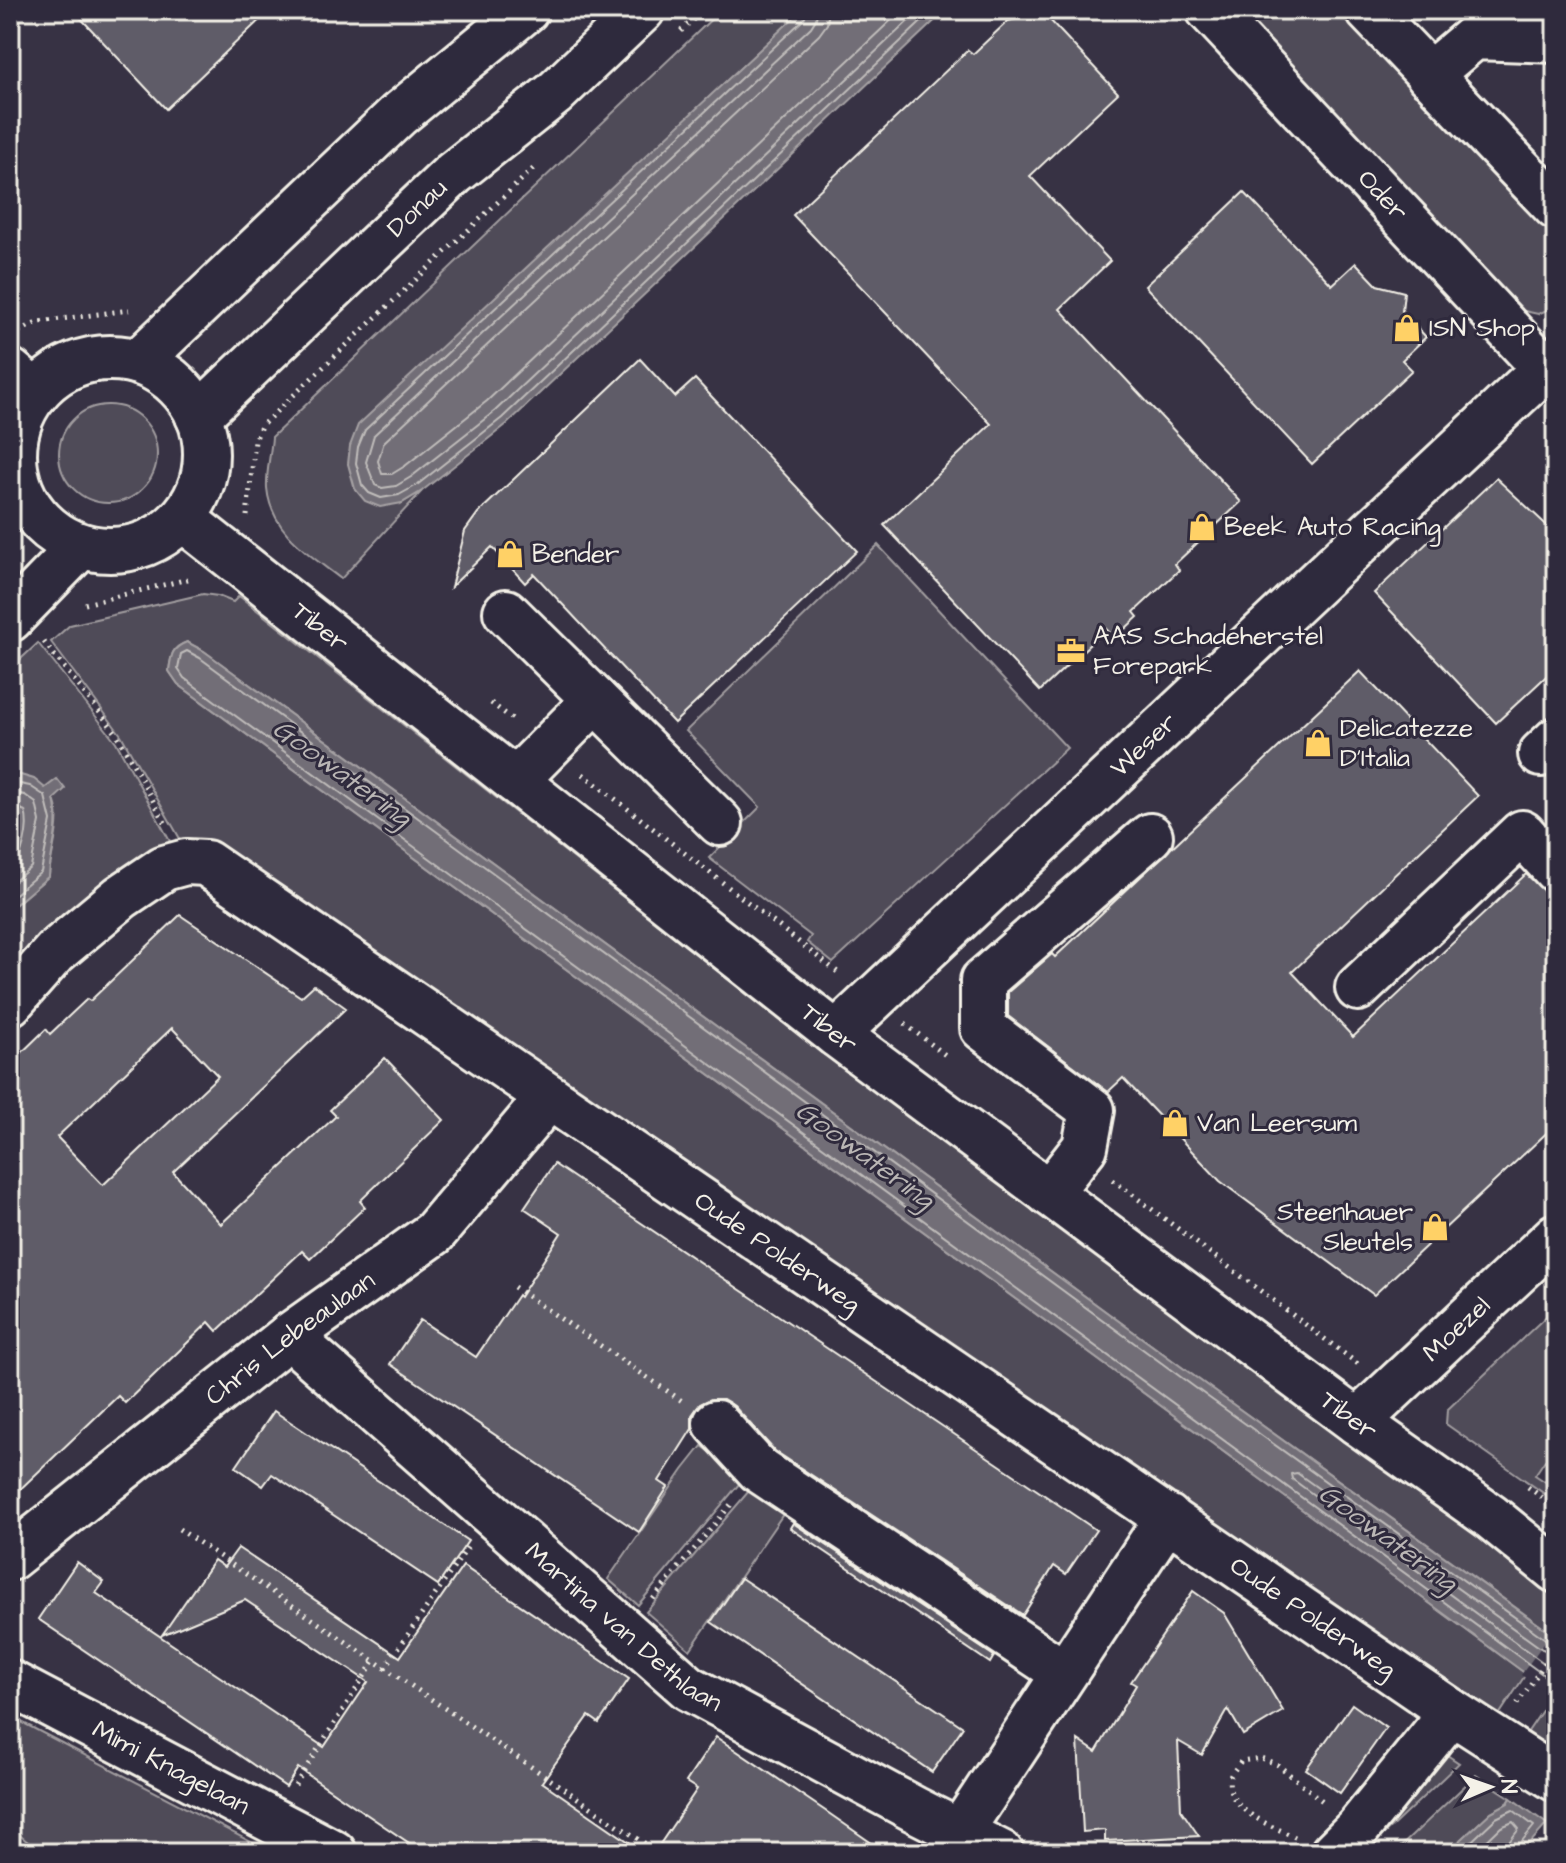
<svg xmlns="http://www.w3.org/2000/svg" width="1566" height="1863" viewBox="0 0 1566 1863" font-family="'Architects Daughter',sans-serif">
  <style>
    .green { fill: #504b59; stroke: #a29ea0; stroke-width: 2 }
    .water { fill: #726e77; stroke: #a6a2a4; stroke-width: 2 }
    .pier { fill: #373244 }
    .lines { fill: none; stroke-linecap: round; stroke-linejoin: round }
    .shore { stroke: #c0bdbb; stroke-width: 2 }
    .building { fill: #5f5c67; stroke: #f4f1e8; stroke-width: 2; fill-rule: evenodd }
    .minor-casing { stroke: #f4f1e8; stroke-width: 50 }
    .major-casing { stroke: #f4f1e8; stroke-width: 50 }
    .path { stroke: #f4f1e8; stroke-width: 5; stroke-dasharray: 2 6; stroke-linecap: butt }
    .minor { stroke: #2f2a3d; stroke-width: 44 }
    .major { stroke: #2f2a3d; stroke-width: 44 }
    .labels { text-anchor: middle; dominant-baseline: central; stroke-width: 6; stroke-linejoin: round; paint-order: stroke }
    .street-label { font-size: 26px; fill: #f4f1e8; stroke: #2f2a3d }
    .poi-label { font-size: 26px; fill: #f4f1e8; stroke: #2f2a3d; text-anchor: start }
    .water-label { font-size: 28px; font-style: italic; fill: #bab6b5; stroke: #2f2a3d }
  </style>
  <rect width="100%" height="100%" fill="#373244"/>
  <filter id="ink" filterUnits="userSpaceOnUse"><feTurbulence type="fractalNoise" baseFrequency=".0125" numOctaves="2"/><feDisplacementMap in="SourceGraphic" scale="16" xChannelSelector="R" yChannelSelector="G"/><feConvolveMatrix kernelMatrix="1 2 1 2 8 2 1 2 1" color-interpolation-filters="sRGB"/></filter>
  <g filter="url(#ink)">
    <g class="green">
      <path d="M721,10H802L518,277L402,503L422,491L341,579C309,554 271,532 267,488C266,472 271,453 272,437Z"/>
      <path d="M1231,10H1341L1556,239V306L1538,314L1515,309Z"/>
      <circle cx="108" cy="454" r="49"/>
      <path d="M878,545L1067,748L833,963L807,942L811,936L709,858L760,807L686,731Z"/>
      <path d="M203,594L218,596L233,602L239,596L822,1053L1343,1439L1556,1587V1626L1551,1633L1213,1390L204,651L187,642C171,648 171,656 169,671L178,684L1526,1674L1497,1718L183,844L121,735L51,642L70,625Z"/>
      <path d="M38,643L116,742L172,845L10,972V909L49,876C50,850 71,805 43,787C34,781 23,778 14,773L10,775V669Z"/>
      <path d="M1556,1307V1467L1545,1460L1535,1475L1556,1489V1502L1446,1424L1447,1410Z"/>
      <path d="M702,1446L745,1477L638,1605L608,1579L683,1470Z"/>
      <path d="M754,1485L788,1507L690,1650L646,1612Z"/>
      <path d="M1554,1693L1556,1694V1757L1525,1736Z"/>
      <path d="M10,1716L272,1853H41L10,1827Z"/>
      <path d="M1441,1751L1459,1763L1364,1853Z"/>
      <path d="M1476,1775L1511,1798L1508,1803L1491,1812L1447,1853H1394Z"/>
    </g>
    <g class="water">
      <path d="M802,10H946L507,424L422,491L402,503L380,507L365,501L355,489L348,464L350,446L358,425Z"/>
      <path d="M187,642L204,651L1213,1390L1556,1637L1526,1674L178,684L169,671C171,656 171,648 187,642Z"/>
      <path d="M14,773L34,779L45,788L57,779L65,789L54,799C61,830 51,846 49,876L10,909V775Z"/>
      <path d="M1511,1798L1547,1824L1521,1853H1447L1491,1812L1508,1803Z"/>
    </g>
    <path class="pier" d="M1553,1630L1556,1632V1698L1521,1675Z"/>
    <g class="lines">
      <g class="shore">
        <path d="M807,10L804,19L365,430L358,447L356,463L362,485L369,493L381,498L399,495L417,485L502,418L934,10"/>
        <path d="M817,10L816,19L811,27L374,435L366,462L375,485L382,488L396,486L411,477L495,411L920,10"/>
        <path d="M829,10L827,24L819,35L384,442L378,461L382,474H392L405,466L487,401L902,10"/>
        <path d="M10,782L30,786L45,796L51,821L41,872L10,898"/>
        <path d="M10,792L25,795L36,803L40,821L31,867L10,885"/>
        <path d="M10,804L25,811C30,827 23,859 10,870"/>
        <path d="M1556,1643L1548,1641L1208,1397L200,658L187,651L181,654L178,669L184,678L1556,1684"/>
        <path d="M1556,1653L1542,1649L1297,1473L1291,1474L1292,1479L1556,1672"/>
        <path d="M1459,1853L1496,1818L1513,1810L1534,1826L1518,1846L1517,1853"/>
        <path d="M1474,1853L1501,1827L1513,1822L1519,1829L1509,1842L1507,1853"/>
      </g>
    </g>
    <g class="building">
      <path d="M73,10H270L166,109Z"/>
      <path d="M1028,16L1049,19L1118,93L1030,176L1110,261L1060,309L1241,502L1175,564L1179,570L1134,612L1138,617L1115,638L1106,629L1040,691L884,525L991,424L793,215L968,50L973,54L1008,21Z"/>
      <path d="M1244,192L1332,285L1356,263L1377,285L1404,292L1402,311L1426,337L1402,360L1412,370L1312,464L1145,286Z"/>
      <path d="M640,359L675,397L695,379L857,551L674,723L534,574L525,583L492,547L451,587L465,531L478,513Z"/>
      <path d="M1496,478L1556,534V667L1496,723L1374,593Z"/>
      <path d="M1360,671L1478,796L1292,972L1353,1037L1526,874L1556,901V1124L1374,1295L1220,1181L1123,1078L1108,1092L1008,1016V992L1052,954L1055,957Z"/>
      <path d="M180,915L301,997L314,985L346,1008L173,1172L221,1224L336,1116L330,1110L385,1058L444,1120L360,1201L365,1207L310,1259L302,1251L217,1331L209,1322L125,1403L118,1396L10,1499V1064L46,1029L50,1034L87,999L90,1001ZM172,1028L218,1076L103,1185L57,1137Z"/>
      <path d="M554,1164L1096,1530L1066,1574L1054,1566L1023,1615L775,1451L734,1406L723,1399H711L700,1404L692,1415V1429L659,1481L668,1487L639,1532L390,1364L420,1320L476,1357L518,1295L520,1297L561,1233L524,1208Z"/>
      <path d="M274,1411L468,1541L438,1585L272,1474L263,1486L236,1467Z"/>
      <path d="M793,1523L994,1656L990,1663L790,1528Z"/>
      <path d="M238,1548L400,1657L463,1566L629,1679L599,1723L589,1716L542,1782L645,1853H424L298,1768L286,1787L38,1619L77,1562L104,1582L96,1593L324,1747L368,1682L245,1600L162,1635L214,1560L224,1567Z"/>
      <path d="M741,1578L963,1727L932,1772L711,1622Z"/>
      <path d="M1193,1591L1224,1613L1283,1711L1243,1735L1228,1709L1202,1755L1178,1741L1181,1810L1199,1836L1105,1841V1830L1083,1832L1078,1740L1096,1752L1136,1685L1131,1682Z"/>
      <path d="M1352,1704L1386,1728L1340,1793L1306,1769Z"/>
      <path d="M716,1737L827,1812L886,1853H654L697,1789L686,1782Z"/>
    </g>
    <g class="lines">
      <defs>
        <g id="minor">
          <path id="s1" d="M1209,10L1556,380"/>
          <path d="M1368,10L1556,207"/>
          <path d="M1429,75L1474,37L1556,40"/>
          <path d="M10,371L36,393"/>
          <path id="s2" d="M182,518L836,1034L1357,1422L1491,1517L1556,1570"/>
          <path d="M506,612L720,823"/>
          <path d="M1541,754L1556,740"/>
          <path d="M515,781L595,700"/>
          <path d="M1358,988L1522,833L1556,870"/>
          <path id="s3" d="M10,1003L55,952L121,897L164,868L186,862L206,863L1452,1712L1556,1779"/>
          <path id="s4" d="M836,1034L1556,358"/>
          <path d="M1049,1193L1085,1147L1092,1110L983,1028V981L1150,836"/>
          <path id="s5" d="M289,1336L689,1688L914,1809L1001,1853"/>
          <path id="s6" d="M1357,1422L1556,1236"/>
          <path d="M716,1423L759,1470L1064,1673"/>
          <path id="s7" d="M10,1558L289,1336L434,1233L549,1097"/>
          <path id="s8" d="M10,1683L334,1853"/>
          <path d="M960,1832L1168,1517"/>
          <path d="M1333,1853L1357,1829L1452,1712"/>
        </g>
        <g id="major">
          <circle cx="110" cy="454" r="96"/>
          <path d="M138,362L398,115L526,10"/>
          <path id="s9" d="M198,416L453,174L554,94L642,10"/>
          <path d="M10,619L81,546"/>
        </g>
      </defs>
      <use href="#minor" class="minor-casing"/>
      <use href="#major" class="major-casing"/>
      <g class="path">
        <path d="M681,31L703,10"/>
        <path d="M19,331L39,322L129,310"/>
        <path d="M247,516L255,441L261,426L536,166"/>
        <path d="M85,604L192,578"/>
        <path d="M44,642L116,733L167,826"/>
        <path d="M491,703L515,721"/>
        <path d="M583,774L840,974"/>
        <path d="M905,1024L948,1057"/>
        <path d="M1113,1180L1358,1364"/>
        <path d="M514,1287L682,1401"/>
        <path d="M1528,1487L1556,1508"/>
        <path d="M179,1529L659,1853"/>
        <path d="M653,1599L733,1502"/>
        <path d="M385,1668L468,1547"/>
        <path d="M1517,1704L1556,1647"/>
        <path d="M295,1785L374,1661"/>
        <path d="M1295,1837C1273,1826 1223,1810 1230,1777C1232,1772 1238,1766 1241,1761L1261,1758L1278,1765L1325,1803"/>
      </g>
      <use href="#minor" class="minor"/>
      <use href="#major" class="major"/>
    </g>
  </g>
  <defs>
    <symbol id="shop-bare" viewBox="-9 -9 18 18"><path d="M-5-2.5h2.3a2.7 3.5 0 0 1 5.4 0H5L5.5 6h-11ZM-1.5-2.5h3a1.5 2.3 0 0 0-3 0Z" fill="#ffd166" stroke="#2f2a3d" stroke-width="2.5" paint-order="stroke"/></symbol>
    <symbol id="office-bare" viewBox="-9 -9 18 18"><path d="M-6-3h4V-5.5h4V-3h4V5H-6ZM-1-4.5V-3h2v-1.5ZM-6 0V1H6V0Z" fill="#ffd166" stroke="#2f2a3d" stroke-width="2.5" paint-order="stroke"/></symbol>
  </defs>
  <g fill-rule="evenodd">
    <use href="#shop-bare" x="1387" y="308" width="40" height="40"/>
    <use href="#shop-bare" x="1182" y="507" width="40" height="40"/>
    <use href="#shop-bare" x="490" y="534" width="40" height="40"/>
    <use href="#office-bare" x="1051" y="631" width="40" height="40"/>
    <use href="#shop-bare" x="1298" y="723" width="40" height="40"/>
    <use href="#shop-bare" x="1155" y="1103" width="40" height="40"/>
    <use href="#shop-bare" x="1415" y="1207" width="40" height="40"/>
  </g>
  <g class="labels">
    <g class="street-label">
      <text stroke="none"><textPath href="#s1" startOffset="254">Oder</textPath></text>
      <text stroke="none"><textPath href="#s9" startOffset="302">Donau</textPath></text>
      <text stroke="none"><textPath href="#s2" startOffset="176">Tiber</textPath></text>
      <text stroke="none"><textPath href="#s4" startOffset="422">Weser</textPath></text>
      <text stroke="none"><textPath href="#s2" startOffset="824">Tiber</textPath></text>
      <text stroke="none"><textPath href="#s3" startOffset="940">Oude Polderweg</textPath></text>
      <text stroke="none"><textPath href="#s6" startOffset="136">Moezel</textPath></text>
      <text stroke="none"><textPath href="#s7" startOffset="356">Chris Lebeaulaan</textPath></text>
      <text stroke="none"><textPath href="#s2" startOffset="1472">Tiber</textPath></text>
      <text stroke="none"><textPath href="#s3" startOffset="1588">Oude Polderweg</textPath></text>
      <text stroke="none"><textPath href="#s5" startOffset="444">Martina van Dethlaan</textPath></text>
      <text stroke="none"><textPath href="#s8" startOffset="182">Mimi Knagelaan</textPath></text>
    </g>
    <g class="poi-label">
      <text x="1429" y="328">ISN Shop</text>
      <text x="1224" y="527">Beek Auto Racing</text>
      <text x="532" y="554">Bender</text>
      <text x="1093" y="636">AAS Schadeherstel<tspan x="1093" dy="30">Forepark</tspan></text>
      <text x="1340" y="728">Delicatezze<tspan x="1340" dy="30">D'Italia</tspan></text>
      <text x="1197" y="1123">Van Leersum</text>
      <text x="1413" y="1212" text-anchor="end">Steenhauer<tspan x="1413" dy="30">Sleutels</tspan></text>
    </g>
    <g class="water-label">
      <text transform="translate(342 773) rotate(36)">Goowatering</text>
      <text transform="translate(865 1155) rotate(36)">Goowatering</text>
      <text transform="translate(1388 1538) rotate(36)">Goowatering</text>
    </g>
  </g>
  <rect width="1566" height="1863" fill="none" stroke="#2f2a3d" stroke-width="40"/>
  <rect x="20" y="20" width="1526" height="1823" fill="none" stroke="#f4f1e8" stroke-width="3" filter="url(#ink)"/>
  <g transform="translate(1490 1787) rotate(88)" stroke="#2f2a3d" stroke-width="6" paint-order="stroke">
  <path d="M0-6L14 30L0 20L-14 30Z" fill="#f4f1e8"/>
  <text y="-12" font-size="22" font-weight="bold" text-anchor="middle" fill="#f4f1e8">N</text>
  </g>
</svg>
